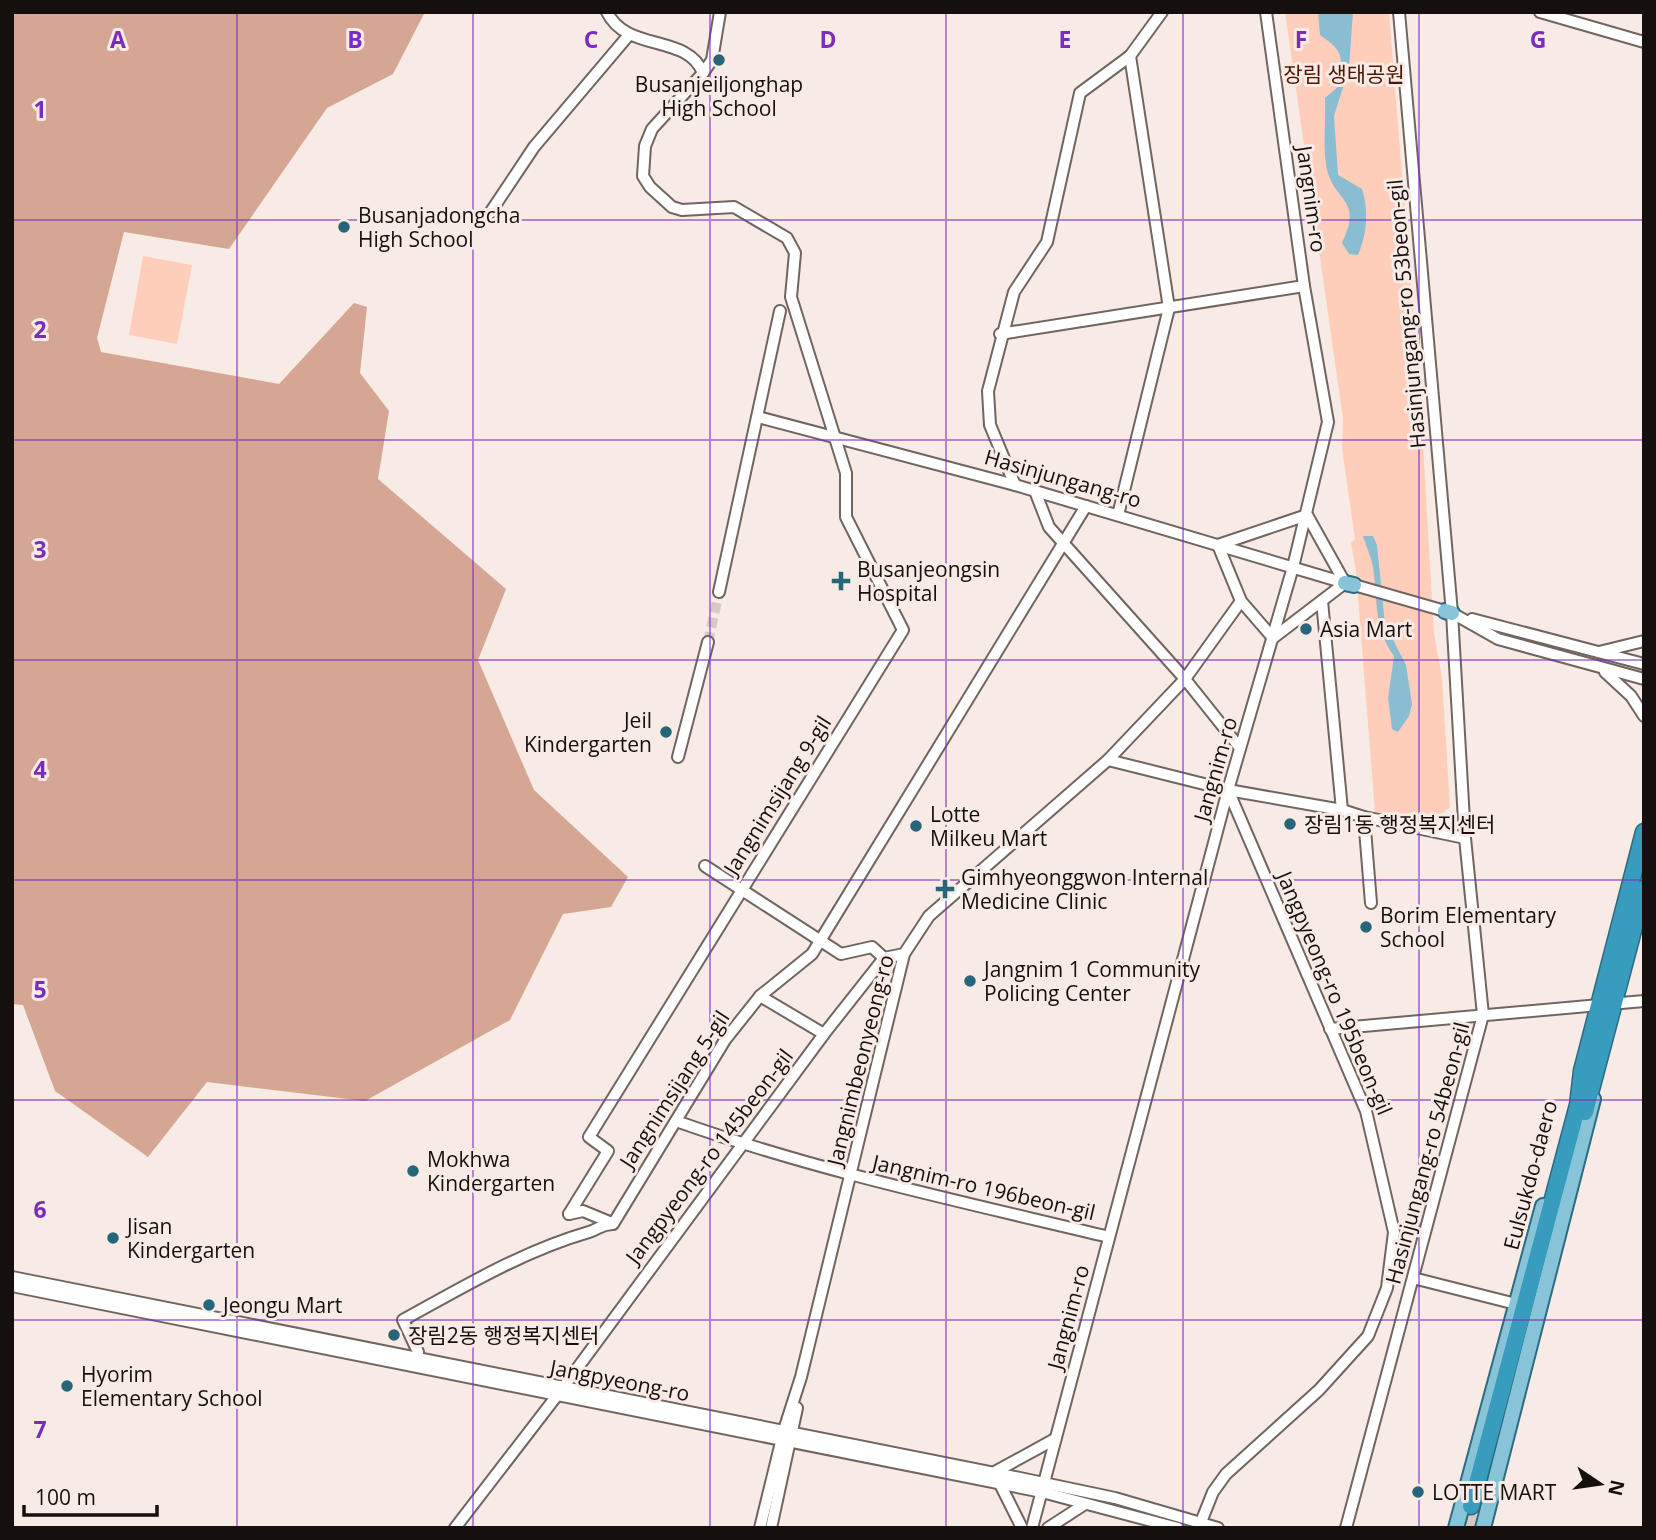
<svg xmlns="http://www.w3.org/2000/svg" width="1656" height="1540" viewBox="0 0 1656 1540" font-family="'Open Sans','Noto Sans KR',sans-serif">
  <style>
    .green { fill: #fecebb }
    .forest { fill: #d5a693 }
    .water { fill: #8abdd2 }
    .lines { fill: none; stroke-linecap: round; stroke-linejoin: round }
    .minor-tunnel { stroke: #d6c9c4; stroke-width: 10; stroke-dasharray: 10 5; stroke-linecap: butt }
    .highway-tunnel { stroke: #d6c9c4; stroke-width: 16; stroke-dasharray: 16 8; stroke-linecap: butt }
    .minor-casing { stroke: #716560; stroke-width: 14 }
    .major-casing { stroke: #2c6b80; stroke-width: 18 }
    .highway-casing { stroke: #2c6b80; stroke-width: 19 }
    .minor { stroke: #fff; stroke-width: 10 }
    .major { stroke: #88c4d8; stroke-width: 14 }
    .highway { stroke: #389cbe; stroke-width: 16 }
    .grid { fill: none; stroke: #7b2cbf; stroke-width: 2; stroke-opacity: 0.55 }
    .poi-dot { fill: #27657b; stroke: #f8eae4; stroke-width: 2.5 }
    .labels { text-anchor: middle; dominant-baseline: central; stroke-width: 6; stroke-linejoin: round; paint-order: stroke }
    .park-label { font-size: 21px; fill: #4e1600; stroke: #f8eae4 }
    .poi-label { font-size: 21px; fill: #15100e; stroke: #f8eae4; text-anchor: start }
    .street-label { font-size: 21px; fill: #15100e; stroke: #f8eae4 }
    .grid-label { font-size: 23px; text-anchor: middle; font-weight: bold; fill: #7b2cbf; stroke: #f8eae4; stroke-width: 6; stroke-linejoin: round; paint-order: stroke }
  </style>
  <rect width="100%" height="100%" fill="#f8eae4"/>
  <g class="green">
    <path d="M1285,12H1389L1421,410L1434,633L1442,678L1450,807L1423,828L1375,813L1356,571L1351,543L1355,539L1342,448L1343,419Z"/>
    <path d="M143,256L192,265L177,344L129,335Z"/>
  </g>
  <path class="forest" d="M12,12H425L393,74L327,108L229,249L124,232L97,338L101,352L279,384L354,303L367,307L360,373L389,411L378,479L506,589L478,660L534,790L628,877L611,907L563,914L510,1020L365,1101L207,1082L148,1157L55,1091L23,1005L12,1004Z"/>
  <g class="water">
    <path d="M1318,12H1353L1349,68L1334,116L1338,175L1362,189C1369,211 1367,234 1358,255L1349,254L1342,243C1365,197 1331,202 1326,164C1323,143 1326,120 1325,98L1338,87C1342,57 1346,53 1320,35Z"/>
    <path d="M1363,536H1373L1377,545L1385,624L1406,665L1412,704L1409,716L1398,732L1392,729L1388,698L1394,656C1373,627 1378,600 1373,567C1371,556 1366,546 1363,536Z"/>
  </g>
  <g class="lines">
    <path class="minor-tunnel" d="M708,642L719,592"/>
    <path class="highway-tunnel" d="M1465,1528L1471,1506"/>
    <defs>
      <g id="minor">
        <path d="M1540,12L1644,42"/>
        <path d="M703,73L712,60L720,12"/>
        <path d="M490,213L534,147L628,36"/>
        <path d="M1000,334L1304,286"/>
        <path d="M758,417L1015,485L1345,583"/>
        <path d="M1015,485L990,425L988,391L1014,292L1047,242L1080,93L1130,56L1162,12"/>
        <path d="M1035,491L1049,527L1185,679L1240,748"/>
        <path d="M1118,515L1169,308L1130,56"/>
        <path d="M1307,515L1345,583L1273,638L1241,601L1218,545Z"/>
        <path d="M1354,585L1445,611"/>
        <path d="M719,592L780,311"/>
        <path d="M1322,601L1342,810"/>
        <path d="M1452,613L1498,639L1644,679"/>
        <path d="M1472,619L1644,664"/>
        <path d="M1599,652L1644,641"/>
        <path d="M1605,672L1631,696L1644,716"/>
        <path d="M678,757L708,642"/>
        <path d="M1108,760L1185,679L1241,601"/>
        <path d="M705,866L841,954L872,947L884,958"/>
        <path d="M1371,903L1364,817L1465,838"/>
        <path d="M760,996L824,1034"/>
        <path d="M1330,1029L1644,1001"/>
        <path d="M676,1121C817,1171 963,1202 1109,1237"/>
        <path d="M569,1214L608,1151L589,1137L903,630L846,517V473L791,297L795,253L787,238L734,207L682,210L672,207L650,187L643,176L645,146L652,129L703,73C687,33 627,53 607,12"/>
        <path d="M569,1214L583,1211L612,1223"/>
        <path d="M12,1277L1020,1478L1115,1498L1218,1528"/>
        <path d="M1413,1278L1516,1304"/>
        <path d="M12,1286L1042,1492L1178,1528"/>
        <path d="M415,1365L418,1352L403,1320C463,1287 523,1251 589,1232C599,1229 601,1224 613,1224L725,1040L760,996L812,954L1086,506"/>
        <path d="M993,1473L1055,1439"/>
        <path d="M1000,1484L1022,1528"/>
        <path d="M1199,1527L1213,1492L1226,1474L1319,1390L1368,1336L1387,1288L1394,1232L1366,1111L1228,790"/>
        <path d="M455,1528L562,1389L824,1034L884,958L904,954"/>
        <path d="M760,1528L784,1430L801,1377L904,954L929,916L1108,760L1228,790L1342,810L1364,817"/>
        <path d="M771,1528L797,1408"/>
        <path d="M1032,1528L1228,790L1293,567L1328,422L1304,286L1266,12"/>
        <path d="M1048,1528L1085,1504"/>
        <path d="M1346,1528L1483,1015L1465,838L1452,613L1399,12"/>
      </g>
      <g id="major">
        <path d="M1345,583L1354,585"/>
        <path d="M1445,611L1452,613"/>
        <path d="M1456,1528L1543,1206"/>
        <path d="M1483,1528L1593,1099"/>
      </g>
      <g id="highway">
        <path d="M1585,1112L1644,889"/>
        <path d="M1471,1506L1578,1105L1582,1071L1644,832"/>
      </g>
    </defs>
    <use href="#minor" class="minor-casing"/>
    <use href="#major" class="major-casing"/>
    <use href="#highway" class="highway-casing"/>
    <use href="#minor" class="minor"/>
    <use href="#major" class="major"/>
    <use href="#highway" class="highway"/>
  </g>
  <path class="grid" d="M237,12V1528M473,12V1528M710,12V1528M946,12V1528M1183,12V1528M1419,12V1528M12,220H1644M12,440H1644M12,660H1644M12,880H1644M12,1100H1644M12,1320H1644"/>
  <g class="poi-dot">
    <circle cx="719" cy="60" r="7"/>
    <circle cx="344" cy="227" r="7"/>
    <path d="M837.5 570.5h7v7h7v7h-7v7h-7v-7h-7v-7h7z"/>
    <circle cx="1306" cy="629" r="7"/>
    <circle cx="666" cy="732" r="7"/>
    <circle cx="1290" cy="824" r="7"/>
    <circle cx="916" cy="826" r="7"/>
    <path d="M941.5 878.5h7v7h7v7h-7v7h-7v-7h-7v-7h7z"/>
    <circle cx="1366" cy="927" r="7"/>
    <circle cx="970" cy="981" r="7"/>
    <circle cx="413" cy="1171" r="7"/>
    <circle cx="113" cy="1238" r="7"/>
    <circle cx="209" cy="1305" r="7"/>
    <circle cx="394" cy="1335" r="7"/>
    <circle cx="67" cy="1386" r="7"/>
    <circle cx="1418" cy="1492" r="7"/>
  </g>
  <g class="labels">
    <g class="park-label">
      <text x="1344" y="74">장림 생태공원</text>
    </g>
    <g class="poi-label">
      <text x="719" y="84" text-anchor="middle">Busanjeiljonghap<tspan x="719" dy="24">High School</tspan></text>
      <text x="358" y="215">Busanjadongcha<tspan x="358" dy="24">High School</tspan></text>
      <text x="857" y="569">Busanjeongsin<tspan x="857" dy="24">Hospital</tspan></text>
      <text x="1320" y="629">Asia Mart</text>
      <text x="652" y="720" text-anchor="end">Jeil<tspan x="652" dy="24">Kindergarten</tspan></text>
      <text x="930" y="814">Lotte<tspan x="930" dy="24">Milkeu Mart</tspan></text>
      <text x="1304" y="824">장림1동 행정복지센터</text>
      <text x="961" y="877">Gimhyeonggwon Internal<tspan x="961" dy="24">Medicine Clinic</tspan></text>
      <text x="1380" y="915">Borim Elementary<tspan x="1380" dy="24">School</tspan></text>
      <text x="984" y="969">Jangnim 1 Community<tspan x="984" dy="24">Policing Center</tspan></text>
      <text x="427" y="1159">Mokhwa<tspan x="427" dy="24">Kindergarten</tspan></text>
      <text x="127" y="1226">Jisan<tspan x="127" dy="24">Kindergarten</tspan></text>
      <text x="223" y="1305">Jeongu Mart</text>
      <text x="408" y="1335">장림2동 행정복지센터</text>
      <text x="81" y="1374">Hyorim<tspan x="81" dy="24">Elementary School</tspan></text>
      <text x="1432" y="1492">LOTTE MART</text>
    </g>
    <g class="street-label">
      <text transform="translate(1312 199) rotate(82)">Jangnim-ro</text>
      <text transform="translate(1406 314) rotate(-95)">Hasinjungang-ro 53beon-gil</text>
      <text transform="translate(1063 478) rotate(16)">Hasinjungang-ro</text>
      <text transform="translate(1215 769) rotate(-74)">Jangnim-ro</text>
      <text transform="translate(777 795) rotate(-58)">Jangnimsijang 9-gil</text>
      <text transform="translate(1335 993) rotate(67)">Jangpyeong-ro 195beon-gil</text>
      <text transform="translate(860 1060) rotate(-76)">Jangnimbeonyeong-ro</text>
      <text transform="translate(674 1089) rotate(-57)">Jangnimsijang 5-gil</text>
      <text transform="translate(1427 1153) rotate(-75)">Hasinjungang-ro 54beon-gil</text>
      <text transform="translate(709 1156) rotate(-53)">Jangpyeong-ro 145beon-gil</text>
      <text transform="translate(1530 1175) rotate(-75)">Eulsukdo-daero</text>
      <text transform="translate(984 1187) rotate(13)">Jangnim-ro 196beon-gil</text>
      <text transform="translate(1068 1317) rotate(-75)">Jangnim-ro</text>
      <text transform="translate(620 1380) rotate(11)">Jangpyeong-ro</text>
    </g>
  </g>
  <g class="grid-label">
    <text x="118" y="48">A</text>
    <text x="355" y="48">B</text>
    <text x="591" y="48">C</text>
    <text x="828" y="48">D</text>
    <text x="1065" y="48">E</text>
    <text x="1301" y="48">F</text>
    <text x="1538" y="48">G</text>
    <text x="40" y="118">1</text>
    <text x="40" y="338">2</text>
    <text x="40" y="558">3</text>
    <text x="40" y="778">4</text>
    <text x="40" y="998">5</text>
    <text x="40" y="1218">6</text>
    <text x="40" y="1438">7</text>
  </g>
  <rect width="1656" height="1540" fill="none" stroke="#15100e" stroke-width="28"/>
  <g transform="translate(1600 1484) rotate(103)" stroke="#f8eae4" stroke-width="5" paint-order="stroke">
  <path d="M0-5L12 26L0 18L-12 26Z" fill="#15100e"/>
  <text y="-10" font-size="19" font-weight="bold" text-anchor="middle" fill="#15100e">N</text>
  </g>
  <path d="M24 1505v10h133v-10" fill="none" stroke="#15100e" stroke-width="3.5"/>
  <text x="35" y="1505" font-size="21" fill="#15100e" stroke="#f8eae4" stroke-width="5" paint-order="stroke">100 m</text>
</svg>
